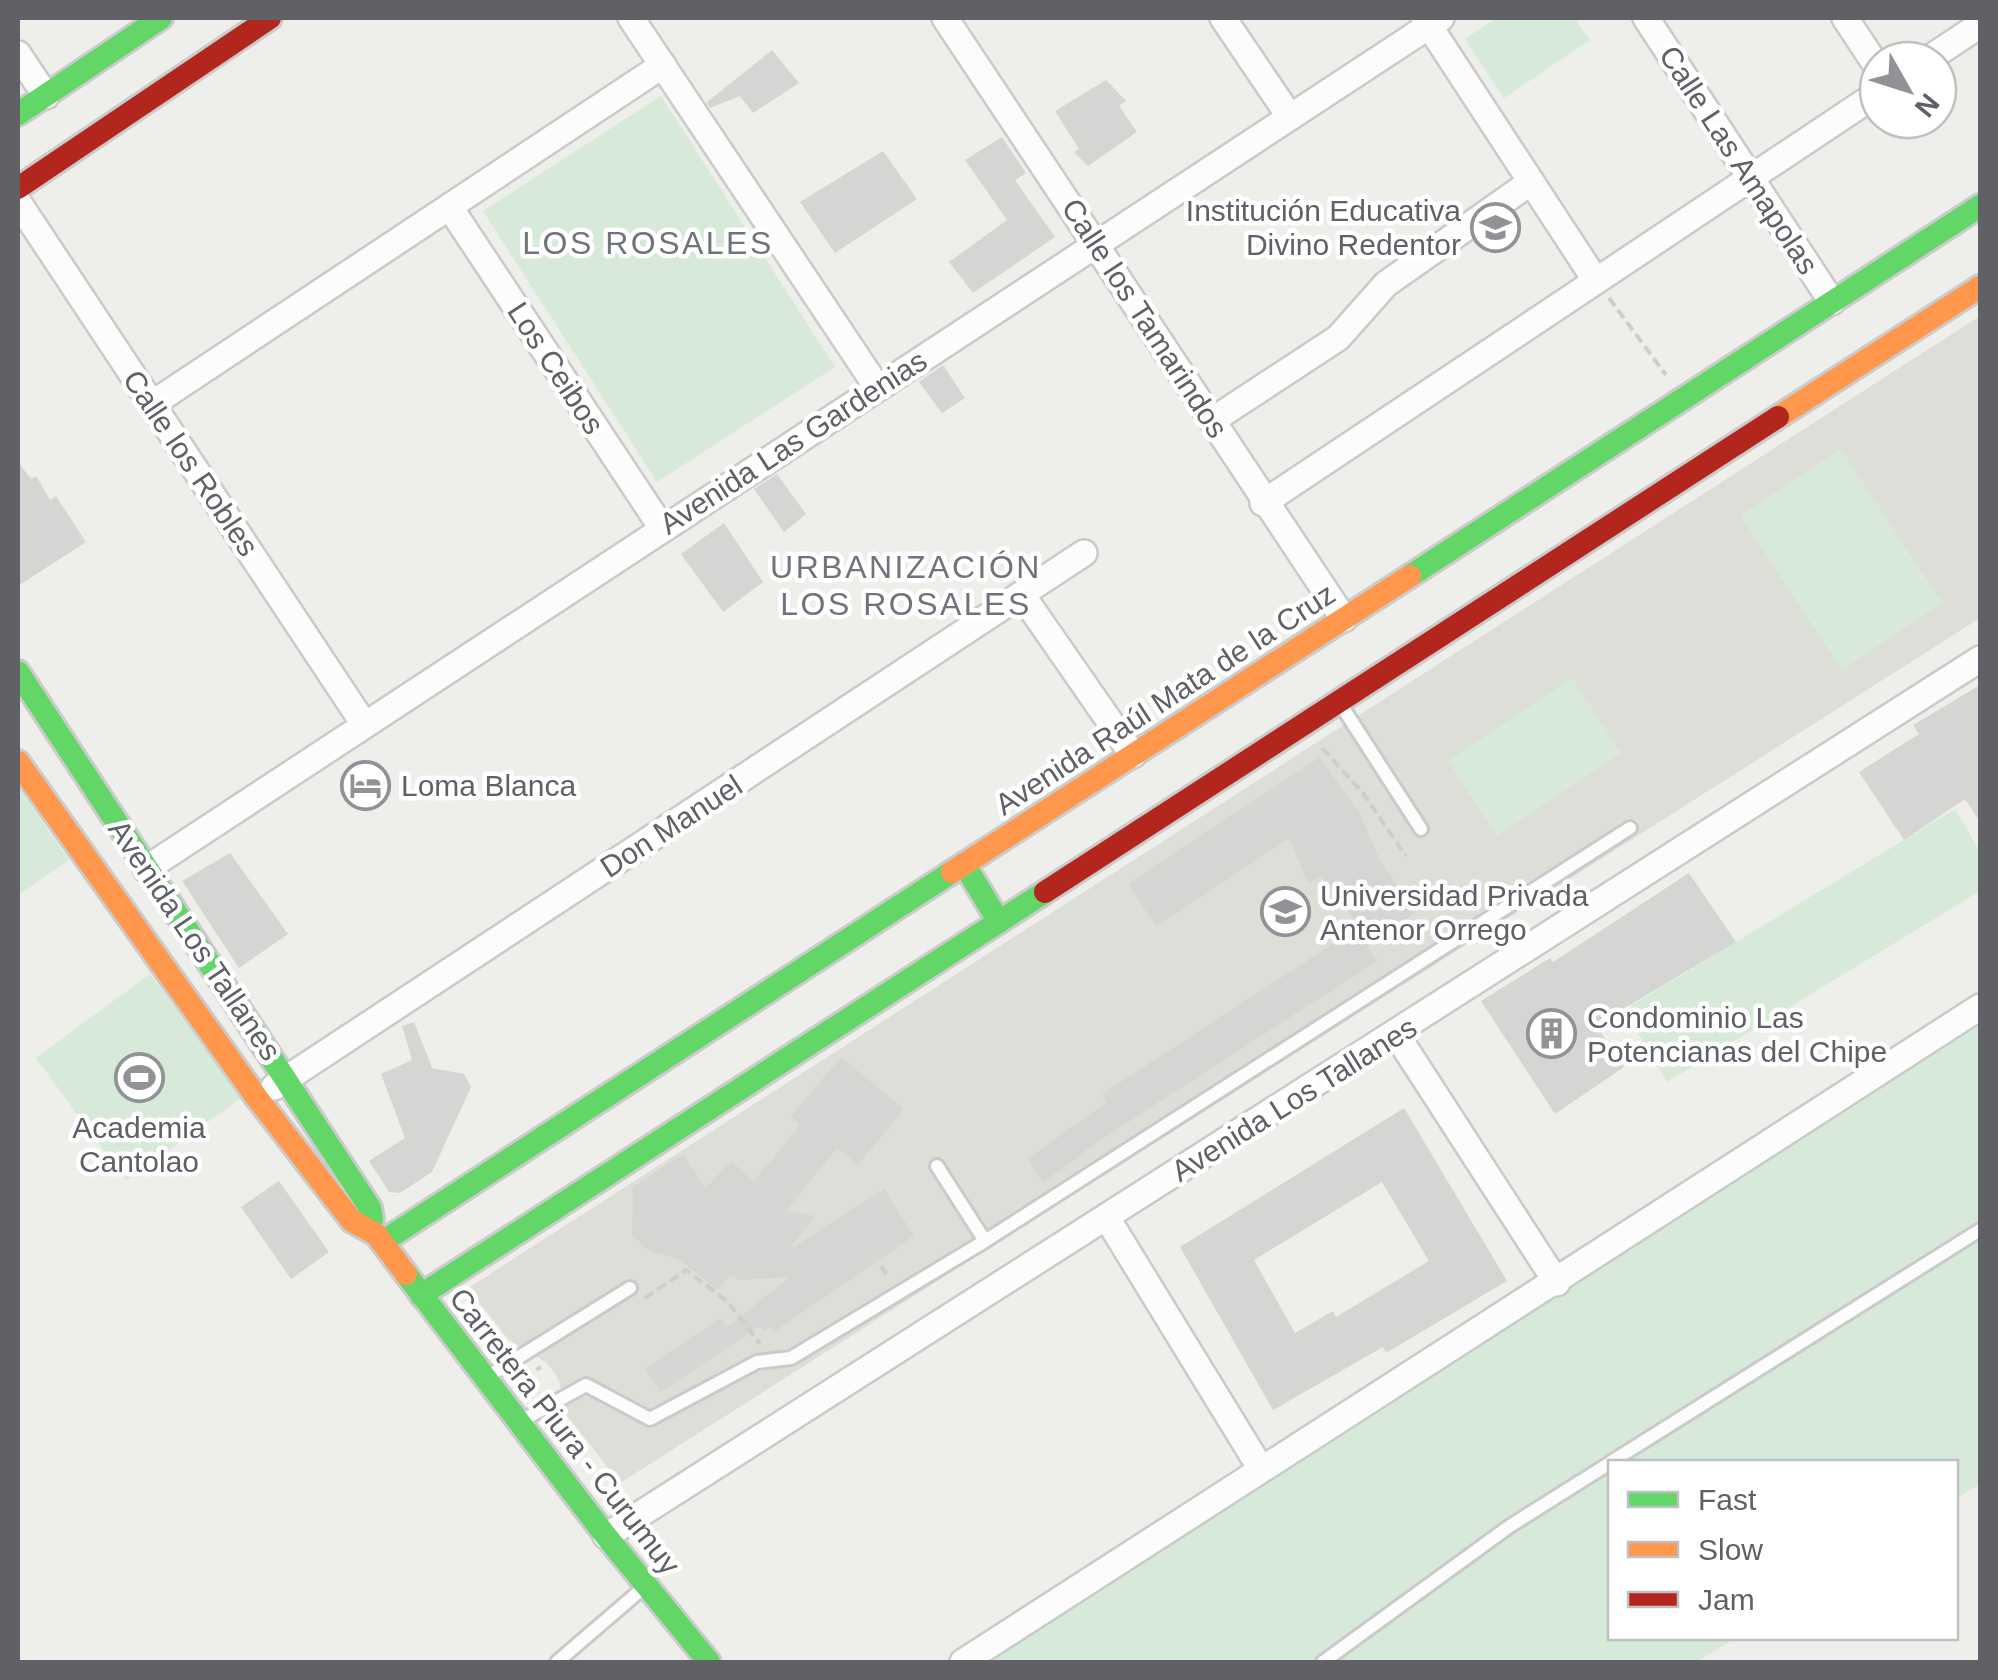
<svg xmlns="http://www.w3.org/2000/svg" width="1998" height="1680" viewBox="0 0 1998 1680" font-family="Arial,sans-serif">
  <style>
    .education { fill: #deded8 }
    .green { fill: #d7ead9 }
    .building { fill: #d5d5d3; fill-rule: evenodd }
    .lines { fill: none; stroke-linecap: round; stroke-linejoin: round }
    .lane-casing { stroke: #cacaca; stroke-width: 18 }
    .street-casing { stroke: #cacaca; stroke-width: 30 }
    .fast-casing { stroke: #cbcbcc; stroke-width: 28 }
    .slow-casing { stroke: #cbcbcc; stroke-width: 28 }
    .jam-casing { stroke: #cbcbcc; stroke-width: 28 }
    .path { stroke: #cacfcd; stroke-width: 4; stroke-dasharray: 10 5; stroke-linecap: butt }
    .lane { stroke: #fcfcfc; stroke-width: 12 }
    .street { stroke: #fcfcfc; stroke-width: 25 }
    .fast { stroke: #63d668; stroke-width: 22 }
    .slow { stroke: #ff974d; stroke-width: 22 }
    .jam { stroke: #b3261e; stroke-width: 22 }
    .labels { text-anchor: middle; dominant-baseline: central; stroke-width: 9; stroke-linejoin: round; paint-order: stroke }
    .street-label { font-size: 30px; fill: #5f6167; stroke: #fff }
    .poi-label { font-size: 30px; fill: #5f6167; stroke: #fff; text-anchor: start }
    .neighbourhood-label { font-size: 32px; letter-spacing: 2.5px; fill: #707379; stroke: #fff }
  </style>
  <rect width="100%" height="100%" fill="#eeeeea"/>
  <path class="education" d="M1980,316V618L620,1483L566,1414L559,1380L547,1363L508,1339L468,1288Z"/>
  <g class="green">
    <path d="M1496,18H1574L1590,40L1504,98L1465,39Z"/>
    <path d="M661,96L835,367L657,482L483,211Z"/>
    <path d="M1841,449L1942,603L1842,670L1741,516Z"/>
    <path d="M1572,678L1621,753L1497,836L1448,761Z"/>
    <path d="M18,787L69,860L18,895Z"/>
    <path d="M1955,809L1980,852V891L1667,1082L1624,1010Z"/>
    <path d="M150,974L241,1098L126,1181L36,1058Z"/>
    <path d="M1980,1024V1484L1956,1499V1462H1610V1638H1736L1696,1662H983Z"/>
  </g>
  <g class="building">
    <path d="M772,50L799,83L753,113L740,96L710,108L707,102Z"/>
    <path d="M1106,80L1126,101L1119,106L1137,132L1088,166L1074,152L1079,149L1055,111Z"/>
    <path d="M1002,137L1026,173L1015,180L1055,237L973,293L949,262L1007,220L965,160Z"/>
    <path d="M883,151L917,199L835,253L800,202Z"/>
    <path d="M943,365L965,398L942,413L919,382Z"/>
    <path d="M18,462L31,479L36,476L50,500L56,496L86,542L18,586Z"/>
    <path d="M777,474L806,514L784,532L754,489Z"/>
    <path d="M724,523L763,582L723,612L681,554Z"/>
    <path d="M1980,685V822L1965,799L1904,840L1859,772L1919,734L1913,725Z"/>
    <path d="M1320,757L1361,816L1380,861L1415,913L1367,946L1377,961L1099,1141L1043,1183L1027,1159L1107,1102L1102,1094L1359,927L1323,876L1308,883L1289,838L1156,926L1128,884Z"/>
    <path d="M230,853L288,934L239,968L182,881Z"/>
    <path d="M1689,873L1736,942L1596,1025L1624,1067L1555,1114L1481,1001L1550,958L1553,962Z"/>
    <path d="M414,1022L432,1068L464,1074L471,1087L432,1172L400,1193L389,1192L369,1161L405,1138L381,1074L412,1060L402,1026Z"/>
    <path d="M841,1057L904,1109L858,1165L837,1148L786,1211L816,1216L787,1251L884,1189L914,1236L774,1332L771,1327L764,1332L760,1326L661,1392L645,1369L721,1318L727,1327L790,1277L740,1280L730,1275L718,1290L678,1259L649,1251L632,1235L633,1187L683,1154L705,1189L731,1161L754,1181L800,1125L791,1116Z"/>
    <path d="M1404,1108L1507,1281L1386,1353L1383,1347L1273,1410L1180,1247ZM1382,1182L1429,1261L1336,1317L1333,1311L1295,1333L1254,1260Z"/>
    <path d="M279,1181L329,1252L291,1279L241,1207Z"/>
  </g>
  <g class="lines">
    <defs>
      <g id="lane">
        <path d="M1341,705L1421,829"/>
        <path d="M937,1166L985,1241"/>
        <path d="M487,1377L630,1288"/>
        <path d="M521,1421L586,1385L650,1419L757,1362L791,1358L985,1241L1630,828"/>
        <path d="M1611,1462L1980,1230"/>
        <path d="M557,1662L642,1589"/>
        <path d="M1323,1662L1510,1526L1610,1463"/>
      </g>
      <g id="street">
        <path d="M631,18L877,387"/>
        <path d="M945,18L1344,619"/>
        <path d="M1223,18L1290,117"/>
        <path d="M1424,18L1596,281"/>
        <path d="M1646,18L1832,302"/>
        <path d="M1845,18L1878,68"/>
        <path d="M18,54L46,96"/>
        <path d="M1927,60L1980,25"/>
        <path d="M18,202L364,724"/>
        <path d="M451,209L662,528"/>
        <path d="M152,404L663,65"/>
        <path d="M1213,420L1338,338L1386,284L1531,182"/>
        <path d="M1263,503L1878,93"/>
        <path d="M1022,595L1133,755"/>
        <path d="M146,869L1441,18"/>
        <path d="M1396,1034L1557,1283"/>
        <path d="M274,1087L1084,553"/>
        <path d="M1107,1218L1261,1469"/>
        <path d="M606,1536L1980,659"/>
        <path d="M963,1662L1980,1007"/>
      </g>
      <g id="fast">
        <path d="M18,114L161,18"/>
        <path d="M1410,576L1980,206"/>
        <path d="M18,672L370,1208L372,1219"/>
        <path d="M964,864L999,922"/>
        <path d="M382,1242L952,872"/>
        <path d="M406,1274L606,1536L709,1662"/>
        <path d="M421,1295L1045,892"/>
      </g>
      <g id="slow">
        <path d="M1778,417L1980,287"/>
        <path d="M18,762L257,1098L352,1221L376,1234L406,1274"/>
        <path d="M952,872L1410,576"/>
      </g>
      <g id="jam">
        <path d="M18,188L270,18"/>
        <path d="M1045,892L1778,417"/>
      </g>
    </defs>
    <use href="#lane" class="lane-casing"/>
    <use href="#street" class="street-casing"/>
    <use href="#fast" class="fast-casing"/>
    <use href="#slow" class="slow-casing"/>
    <use href="#jam" class="jam-casing"/>
    <g class="path">
      <path d="M1609,298L1666,375"/>
      <path d="M1322,748L1363,793L1406,856"/>
      <path d="M881,1266L888,1277"/>
      <path d="M645,1298L686,1270L728,1302L760,1344"/>
      <path d="M524,1378L541,1367"/>
    </g>
    <use href="#lane" class="lane"/>
    <use href="#street" class="street"/>
    <use href="#fast" class="fast"/>
    <use href="#slow" class="slow"/>
    <use href="#jam" class="jam"/>
  </g>
  <defs>
    <symbol id="school-ring" viewBox="-11 -11 22 22"><circle r="9.5" fill="#fff" stroke="#919295" stroke-width="1.5"/><path d="M0-5L7-2L0 1L-7-2ZM-4 1L0 2.5L4 1V4Q0 6-4 4Z" fill="#919295"/></symbol>
    <symbol id="hotel-ring" viewBox="-11 -11 22 22"><circle r="9.5" fill="#fff" stroke="#919295" stroke-width="1.5"/><path d="M-6-4.5h1.5V1H6V5H4.5V3h-9V5H-6ZM-4 0a1.8 1.8 0 1 1 3.6 0ZM.5 0V-2.5h3Q6-2.5 6 0Z" fill="#919295"/></symbol>
    <symbol id="university-ring" viewBox="-11 -11 22 22"><circle r="9.5" fill="#fff" stroke="#919295" stroke-width="1.5"/><path d="M0-5L7-2L0 1L-7-2ZM-4 1L0 2.5L4 1V4Q0 6-4 4Z" fill="#919295"/></symbol>
    <symbol id="building-ring" viewBox="-11 -11 22 22"><circle r="9.5" fill="#fff" stroke="#919295" stroke-width="1.5"/><path d="M-4-6H4V6H1V3H-1V6H-4ZM-2.5-4.3h1.7v1.8h-1.7ZM.8-4.3h1.7v1.8H.8ZM-2.5-1h1.7V.8h-1.7ZM.8-1h1.7V.8H.8Z" fill="#919295"/></symbol>
    <symbol id="stadium-ring" viewBox="-11 -11 22 22"><circle r="9.5" fill="#fff" stroke="#919295" stroke-width="1.5"/><path d="M0-5a6.5 5 0 1 0 0 10a6.5 5 0 1 0 0-10ZM-3.5-1.8h7v3.6h-7Z" fill="#919295"/></symbol>
  </defs>
  <g fill-rule="evenodd">
    <use href="#school-ring" x="1468" y="200" width="55" height="55"/>
    <use href="#hotel-ring" x="338" y="758" width="55" height="55"/>
    <use href="#university-ring" x="1258" y="884" width="55" height="55"/>
    <use href="#building-ring" x="1524" y="1006" width="55" height="55"/>
    <use href="#stadium-ring" x="112" y="1050" width="55" height="55"/>
  </g>
  <g class="labels">
    <g class="street-label">
      <text transform="translate(1739 160) rotate(57)">Calle Las Amapolas</text>
      <text transform="translate(1145 318) rotate(57)">Calle los Tamarindos</text>
      <text transform="translate(556 368) rotate(57)">Los Ceibos</text>
      <text transform="translate(793 442) rotate(-33)">Avenida Las Gardenias</text>
      <text transform="translate(191 463) rotate(56)">Calle los Robles</text>
      <text transform="translate(1165 699) rotate(-33)">Avenida Raúl Mata de la Cruz</text>
      <text transform="translate(671 826) rotate(-33)">Don Manuel</text>
      <text transform="translate(195 940) rotate(56)">Avenida Los Tallanes</text>
      <text transform="translate(1294 1099) rotate(-32)">Avenida Los Tallanes</text>
      <text transform="translate(565 1431) rotate(52)">Carretera Piura - Curumuy</text>
    </g>
    <g class="poi-label">
      <text x="1461" y="210" text-anchor="end">Institución Educativa<tspan x="1461" dy="34">Divino Redentor</tspan></text>
      <text x="401" y="785">Loma Blanca</text>
      <text x="1320" y="895">Universidad Privada<tspan x="1320" dy="34">Antenor Orrego</tspan></text>
      <text x="1587" y="1017">Condominio Las<tspan x="1587" dy="34">Potencianas del Chipe</tspan></text>
      <text x="139" y="1127" text-anchor="middle">Academia<tspan x="139" dy="34">Cantolao</tspan></text>
    </g>
    <g class="neighbourhood-label">
      <text x="648" y="243">LOS ROSALES</text>
      <text x="906" y="567">URBANIZACIÓN<tspan x="906" dy="37">LOS ROSALES</tspan></text>
    </g>
  </g>
  <rect width="1998" height="1680" fill="none" stroke="#5f6167" stroke-width="40"/>
  <rect x="1608" y="1460" width="350" height="180" fill="#ffffff" stroke="#bfc0c2" stroke-width="2.5"/>
  <rect x="1628" y="1492" width="50" height="15" fill="#63d668" stroke="#bfc0c2" stroke-width="2.5"/>
  <text x="1698" y="1510" font-size="30" fill="#5f6167">Fast</text>
  <rect x="1628" y="1542" width="50" height="15" fill="#ff974d" stroke="#bfc0c2" stroke-width="2.5"/>
  <text x="1698" y="1560" font-size="30" fill="#5f6167">Slow</text>
  <rect x="1628" y="1592" width="50" height="15" fill="#b3261e" stroke="#bfc0c2" stroke-width="2.5"/>
  <text x="1698" y="1610" font-size="30" fill="#5f6167">Jam</text>
  <g transform="translate(1908 90) rotate(129)"><circle r="48" fill="#ffffff" stroke="#bfc0c2" stroke-width="2.5"/>
  <path d="M0-8L18 38L0 25L-18 38Z" fill="#919295"/>
  <text y="-15" font-size="28" font-weight="bold" text-anchor="middle" fill="#5f6167">N</text>
  </g>
</svg>
